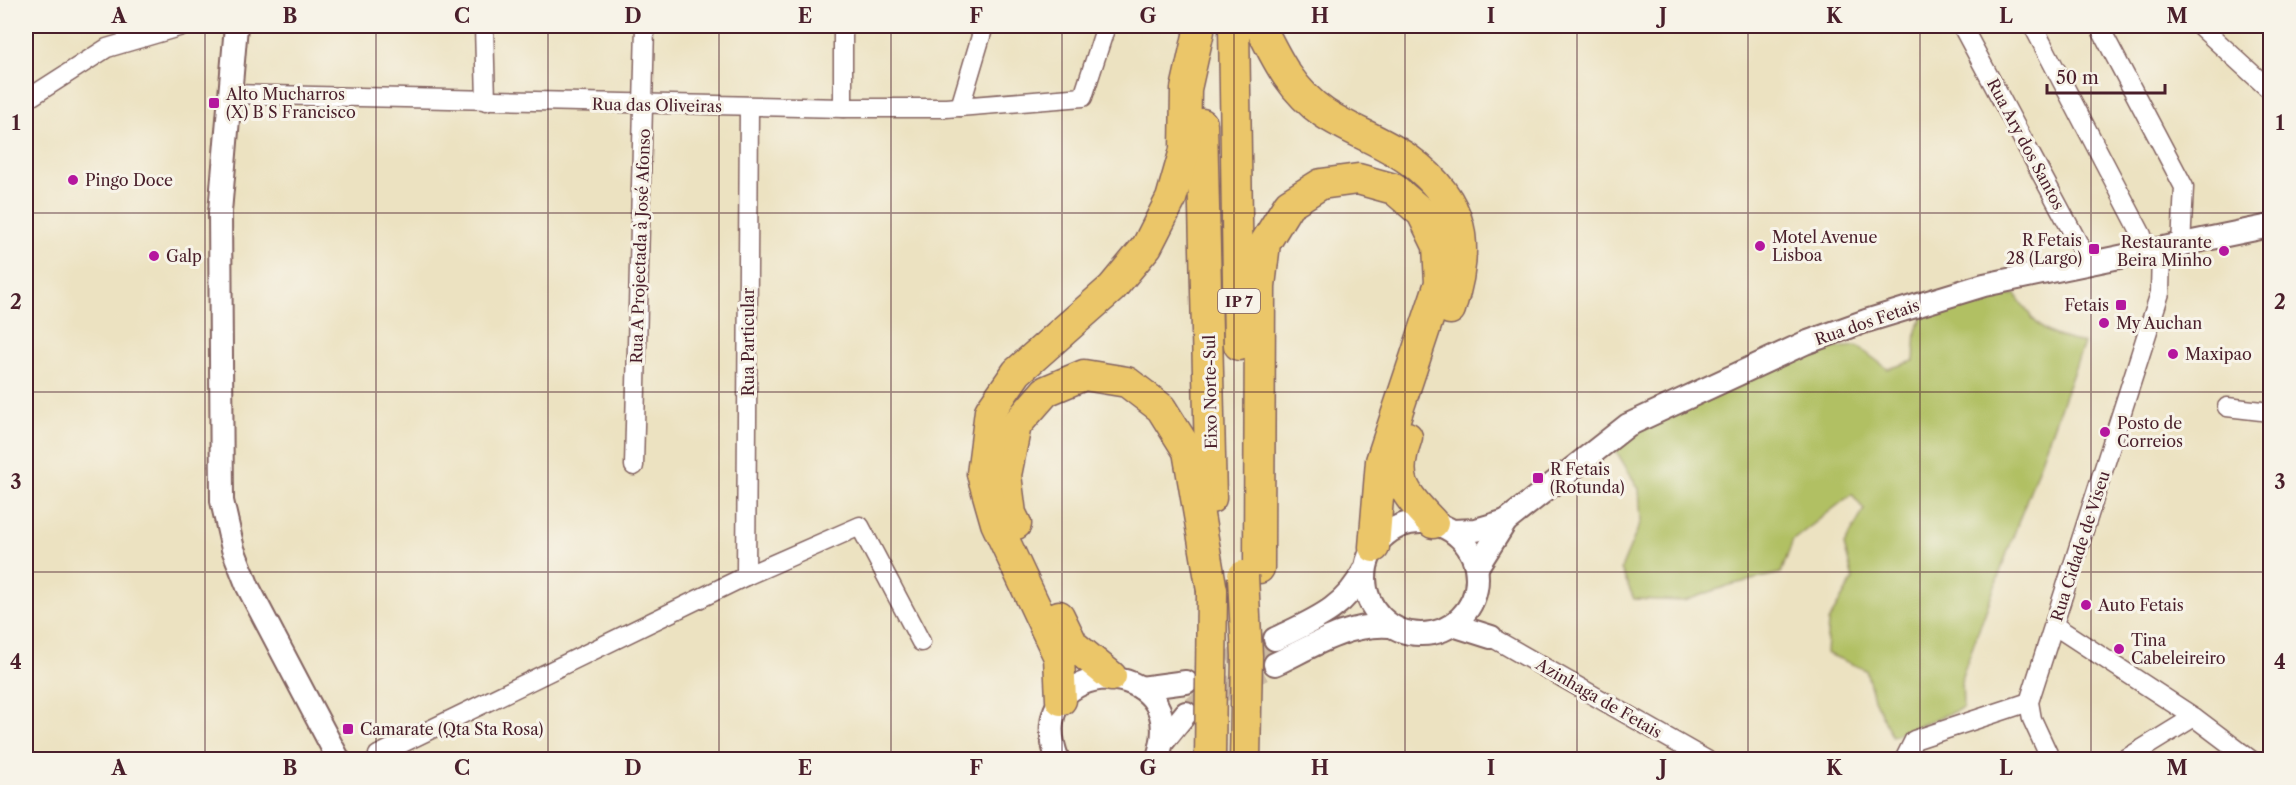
<svg xmlns="http://www.w3.org/2000/svg" width="2296" height="785" viewBox="0 0 2296 785" font-family="'Libre Caslon Text',serif">
  <style>
    .green { fill: #b1c063; stroke: #7e7047; stroke-width: 1.5 }
    .lines { fill: none; stroke-linecap: round; stroke-linejoin: round }
    .tertiary-tunnel { stroke: #ccbba3; stroke-width: 22; stroke-dasharray: 22 11; stroke-linecap: butt }
    .minor-casing { stroke: #836360; stroke-width: 21 }
    .tertiary-casing { stroke: #836360; stroke-width: 26 }
    .trunk-casing { stroke: #836360; stroke-width: 33 }
    .minor { stroke: #fff; stroke-width: 18 }
    .tertiary { stroke: #fff; stroke-width: 22 }
    .trunk { stroke: #ebc669; stroke-width: 30 }
    .trunk-bridge-casing { stroke: #836360; stroke-width: 33; stroke-linecap: butt }
    .trunk-bridge { stroke: #ebc669; stroke-width: 30 }
    .grid { fill: none; stroke: #4a1f2b; stroke-width: 1.5; stroke-opacity: 0.55 }
    .poi-dot { fill: #b5179e; stroke: #f7f3e8; stroke-width: 2 }
    .labels { text-anchor: middle; dominant-baseline: central; stroke-width: 6; stroke-linejoin: round; paint-order: stroke }
    .shield { fill: #f7f3e8; stroke: #7e5f64; stroke-width: 1.5 }
    .shield-label { font-size: 15px; font-weight: bold; fill: #4a1f2b }
    .poi-label { font-size: 16px; fill: #4a1f2b; stroke: #f7f3e8; text-anchor: start }
    .street-label { font-size: 16px; fill: #4a1f2b; stroke: #f7f3e8 }
    .neatline { fill: none; stroke: #4a1f2b; stroke-width: 2 }
    .grid-label { font-size: 20px; text-anchor: middle; font-weight: bold; fill: #4a1f2b }
  </style>
  <rect width="100%" height="100%" fill="#f7f3e8"/>
  <filter id="ink" filterUnits="userSpaceOnUse"><feTurbulence type="fractalNoise" baseFrequency=".0167" numOctaves="2"/><feDisplacementMap in="SourceGraphic" scale="12" xChannelSelector="R" yChannelSelector="G"/><feConvolveMatrix kernelMatrix="1 2 1 2 8 2 1 2 1" color-interpolation-filters="sRGB"/></filter>
  <filter id="wash" filterUnits="userSpaceOnUse"><feTurbulence type="fractalNoise" baseFrequency=".008" numOctaves="4" result="noise"/><feDisplacementMap in="SourceGraphic" scale="24" xChannelSelector="R" yChannelSelector="G"/><feGaussianBlur stdDeviation="1.35" result="paint"/><feColorMatrix in="noise" values="0 0 0 0 0 0 0 0 0 0 0 0 0 0 0 0 0 1.4 0 .05"/><feComposite in="paint" operator="in"/></filter>
  <g filter="url(#wash)">
    <rect width="100%" height="100%" fill="#ece2c1"/>
    <path class="green" d="M2015,294C2039,328 2041,335 2084,343L1962,676L1963,708L1892,736L1874,699L1866,670L1826,653L1828,622L1853,579L1844,545L1864,510L1852,494L1793,540L1781,573L1730,585L1684,601L1634,599L1621,569L1641,521L1639,489L1616,451L1662,413L1814,350L1857,346L1888,369L1914,361L1916,331L1925,311Z"/>
  </g>
  <g filter="url(#ink)">
    <g class="lines">
      <g class="tertiary-tunnel">
        <path d="M1199,676L1275,639"/>
        <path d="M1186,713L1199,703L1275,664"/>
      </g>
      <defs>
        <g id="minor">
          <path d="M484,26L486,101"/>
          <path d="M843,26V108"/>
          <path d="M1962,26L2089,263"/>
          <path d="M2033,26L2142,235L2146,252"/>
          <path d="M2099,26L2184,187L2181,245"/>
          <path d="M2200,26L2270,90"/>
          <path d="M230,94L843,108H946L1083,97L1106,26"/>
          <path d="M26,100L107,48L182,26"/>
          <path d="M960,107L984,26"/>
          <path d="M2227,407L2270,412"/>
          <path d="M634,466L645,26"/>
          <path d="M746,576L749,107"/>
          <path d="M2055,626L2194,717L2251,760"/>
          <path d="M1491,637L1707,760"/>
          <path d="M380,760L378,755L746,576L860,526L921,642"/>
          <path d="M1904,760L1914,740L2029,702"/>
          <path d="M2051,760L2032,719L2029,702L2160,293L2161,249"/>
          <path d="M2124,760L2194,717"/>
        </g>
        <g id="tertiary">
          <path d="M236,26L220,212L222,501L233,549L248,587L339,760"/>
          <circle cx="1421" cy="578" r="56"/>
          <path d="M1453,531L1476,530L1506,521"/>
          <path d="M1477,567L1506,521L1628,425L1805,343L1866,321L1984,285L2270,226"/>
          <path d="M1453,625L1491,637"/>
          <path d="M1275,639C1314,620 1345,609 1365,569"/>
          <path d="M1275,664C1313,646 1347,623 1390,626"/>
          <path d="M1141,688L1186,682"/>
          <path d="M1164,740L1186,713"/>
          <path d="M1058,760C1016,653 1197,650 1157,760"/>
        </g>
        <g id="trunk">
          <path d="M1234,26L1239,345"/>
          <path d="M1260,26C1277,60 1291,90 1324,113C1351,131 1383,141 1409,160C1465,201 1471,245 1450,309"/>
          <path d="M1202,124L1211,498"/>
          <path d="M1407,437C1392,481 1403,491 1433,523"/>
          <path d="M1016,524L1011,514L1006,475L1016,425L1046,391L1084,375L1127,382L1161,408L1188,451L1212,591"/>
          <path d="M1259,568L1260,286L1265,243L1289,204L1321,184L1358,179L1394,189L1422,213L1438,246L1440,283L1381,461L1374,547"/>
          <path d="M1059,616L1073,645L1111,676"/>
          <path d="M1061,700L1059,657L996,523L982,474L990,411L1017,372L1112,288L1147,246L1171,199L1185,150L1186,89L1199,31"/>
        </g>
      </defs>
      <use href="#minor" class="minor-casing"/>
      <use href="#tertiary" class="tertiary-casing"/>
      <use href="#trunk" class="trunk-casing"/>
      <use href="#minor" class="minor"/>
      <use href="#tertiary" class="tertiary"/>
      <use href="#trunk" class="trunk"/>
      <defs>
        <g id="trunk-bridge">
          <path d="M1243,576L1247,656L1245,760"/>
          <path d="M1210,760L1212,591"/>
        </g>
      </defs>
      <use href="#trunk-bridge" class="trunk-bridge-casing"/>
      <use href="#trunk-bridge" class="trunk-bridge"/>
    </g>
  </g>
  <path class="grid" d="M205,26V760M376,26V760M548,26V760M719,26V760M891,26V760M1062,26V760M1234,26V760M1405,26V760M1577,26V760M1748,26V760M1920,26V760M2091,26V760M26,213H2270M26,392H2270M26,572H2270"/>
  <g class="poi-dot">
    <rect x="208" y="97" width="12" height="12" rx="3"/>
    <circle cx="73" cy="180" r="6"/>
    <circle cx="1760" cy="246" r="6"/>
    <rect x="2088" y="243" width="12" height="12" rx="3"/>
    <circle cx="2224" cy="251" r="6"/>
    <circle cx="154" cy="256" r="6"/>
    <rect x="2115" y="299" width="12" height="12" rx="3"/>
    <circle cx="2104" cy="323" r="6"/>
    <circle cx="2173" cy="354" r="6"/>
    <circle cx="2105" cy="432" r="6"/>
    <rect x="1532" y="472" width="12" height="12" rx="3"/>
    <circle cx="2086" cy="605" r="6"/>
    <circle cx="2119" cy="649" r="6"/>
    <rect x="342" y="723" width="12" height="12" rx="3"/>
  </g>
  <g class="labels">
    <rect class="shield" x="1218" y="289" width="42" height="24" rx="4.5"/>
    <g class="shield-label">
      <text x="1239" y="301">IP 7</text>
    </g>
    <g class="poi-label">
      <text x="226" y="94">Alto Mucharros<tspan x="226" dy="18">(X) B S Francisco</tspan></text>
      <text x="85" y="180">Pingo Doce</text>
      <text x="1772" y="237">Motel Avenue<tspan x="1772" dy="18">Lisboa</tspan></text>
      <text x="2082" y="240" text-anchor="end">R Fetais<tspan x="2082" dy="18">28 (Largo)</tspan></text>
      <text x="2212" y="242" text-anchor="end">Restaurante<tspan x="2212" dy="18">Beira Minho</tspan></text>
      <text x="166" y="256">Galp</text>
      <text x="2109" y="305" text-anchor="end">Fetais</text>
      <text x="2116" y="323">My Auchan</text>
      <text x="2185" y="354">Maxipao</text>
      <text x="2117" y="423">Posto de<tspan x="2117" dy="18">Correios</tspan></text>
      <text x="1550" y="469">R Fetais<tspan x="1550" dy="18">(Rotunda)</tspan></text>
      <text x="2098" y="605">Auto Fetais</text>
      <text x="2131" y="640">Tina<tspan x="2131" dy="18">Cabeleireiro</tspan></text>
      <text x="360" y="729">Camarate (Qta Sta Rosa)</text>
    </g>
    <g class="street-label">
      <text transform="translate(657 105) rotate(1)">Rua das Oliveiras</text>
      <text transform="translate(2026 144) rotate(62)">Rua Ary dos Santos</text>
      <text transform="translate(640 246) rotate(-88)">Rua A Projectada à José Afonso</text>
      <text transform="translate(1867 322) rotate(-19)">Rua dos Fetais</text>
      <text transform="translate(748 342) rotate(-90)">Rua Particular</text>
      <text transform="translate(1210 392) rotate(-91)">Eixo Norte-Sul</text>
      <text transform="translate(2080 546) rotate(-72)">Rua Cidade de Viseu</text>
      <text transform="translate(1599 698) rotate(30)">Azinhaga de Fetais</text>
    </g>
  </g>
  <rect width="2296" height="785" fill="none" stroke="#f7f3e8" stroke-width="66"/>
  <path d="M2047 84v9h118v-9" fill="none" stroke="#4a1f2b" stroke-width="3"/>
  <text x="2056" y="84" font-size="18" fill="#4a1f2b" stroke="#f7f3e8" stroke-width="4.5" paint-order="stroke">50 m</text>
  <rect x="33" y="33" width="2230" height="719" class="neatline"/>
  <g class="grid-label">
    <text x="119" y="23">A</text>
    <text x="290" y="23">B</text>
    <text x="462" y="23">C</text>
    <text x="633" y="23">D</text>
    <text x="805" y="23">E</text>
    <text x="976" y="23">F</text>
    <text x="1148" y="23">G</text>
    <text x="1320" y="23">H</text>
    <text x="1491" y="23">I</text>
    <text x="1663" y="23">J</text>
    <text x="1834" y="23">K</text>
    <text x="2006" y="23">L</text>
    <text x="2177" y="23">M</text>
    <text x="16" y="130">1</text>
    <text x="2280" y="130">1</text>
    <text x="16" y="309">2</text>
    <text x="2280" y="309">2</text>
    <text x="16" y="489">3</text>
    <text x="2280" y="489">3</text>
    <text x="16" y="669">4</text>
    <text x="2280" y="669">4</text>
    <text x="119" y="775">A</text>
    <text x="290" y="775">B</text>
    <text x="462" y="775">C</text>
    <text x="633" y="775">D</text>
    <text x="805" y="775">E</text>
    <text x="976" y="775">F</text>
    <text x="1148" y="775">G</text>
    <text x="1320" y="775">H</text>
    <text x="1491" y="775">I</text>
    <text x="1663" y="775">J</text>
    <text x="1834" y="775">K</text>
    <text x="2006" y="775">L</text>
    <text x="2177" y="775">M</text>
  </g>
</svg>
